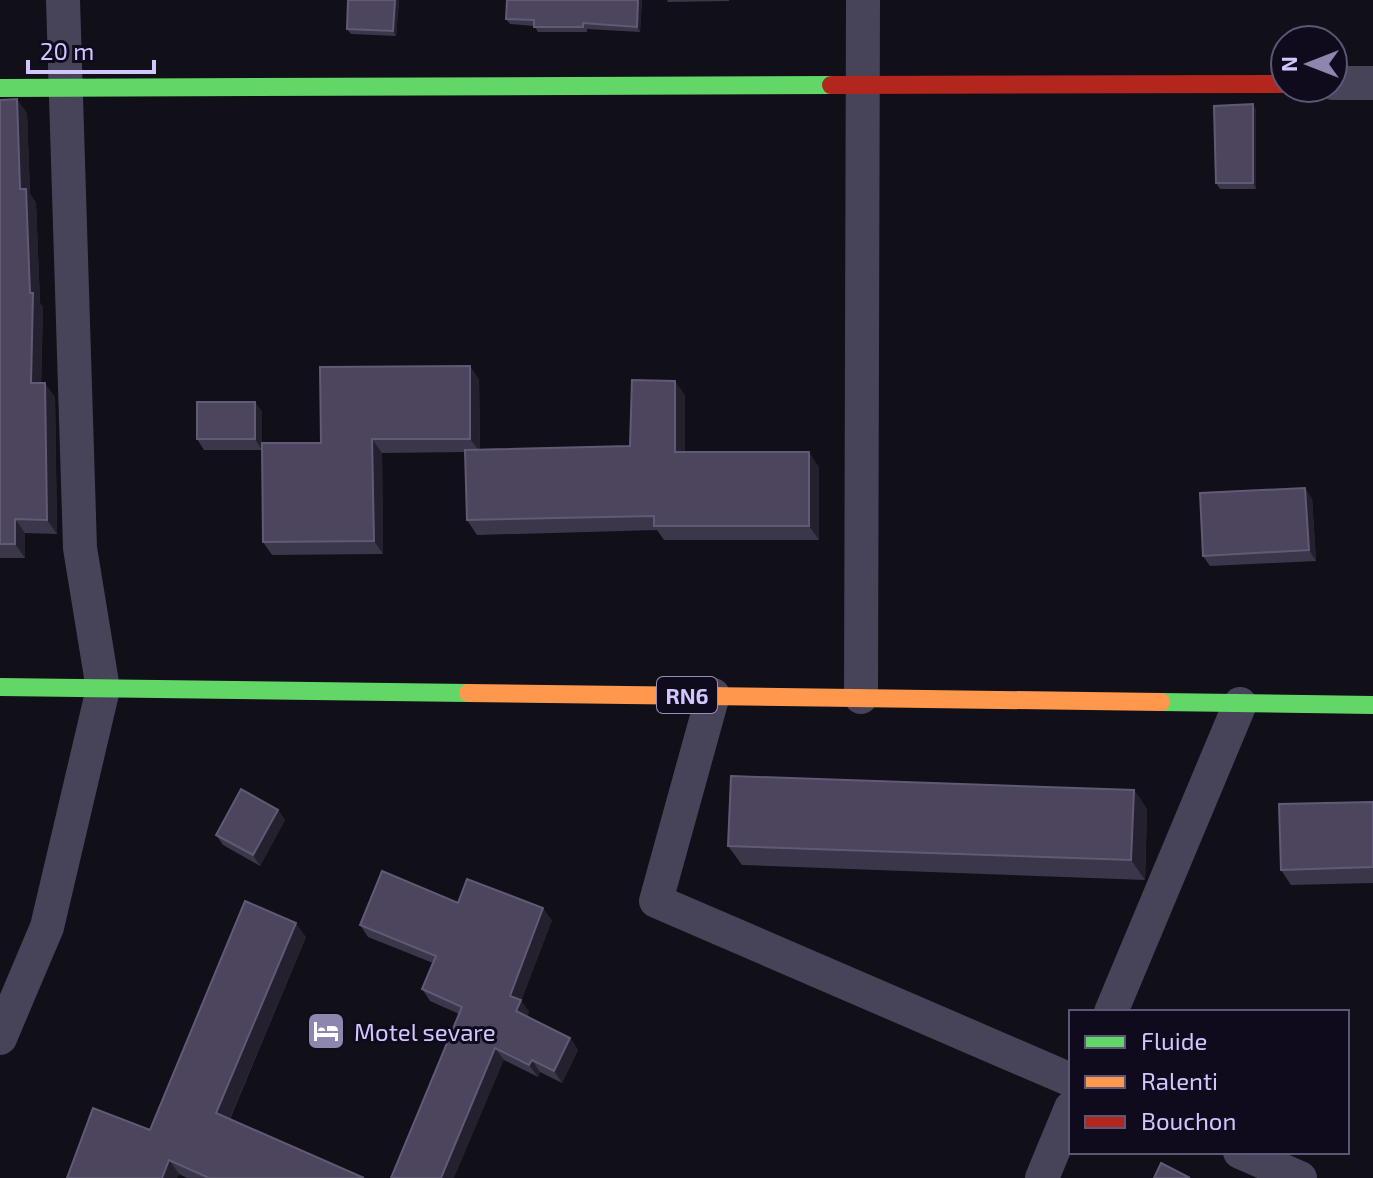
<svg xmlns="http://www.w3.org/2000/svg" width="1373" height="1178" viewBox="0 0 1373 1178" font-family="'Exo 2',sans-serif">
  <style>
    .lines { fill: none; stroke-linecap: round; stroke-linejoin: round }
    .street { stroke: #474459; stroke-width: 34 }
    .fast { stroke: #63d668; stroke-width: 18 }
    .slow { stroke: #ff974d; stroke-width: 18 }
    .jam { stroke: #b3261e; stroke-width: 18 }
    .wall { fill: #3b364a }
    .shaded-wall { fill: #24202e }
    .building { fill: #4c455d; stroke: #615a76; stroke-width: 2 }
    .labels { text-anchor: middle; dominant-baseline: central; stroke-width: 6; stroke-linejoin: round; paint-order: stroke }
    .shield { fill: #100b1c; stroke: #988ebb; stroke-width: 2 }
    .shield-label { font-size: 22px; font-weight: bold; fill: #d3c6ff }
    .poi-label { font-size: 24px; fill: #d3c6ff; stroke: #100b1c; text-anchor: start }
  </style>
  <rect width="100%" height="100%" fill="#110f18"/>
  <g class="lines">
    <g class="street">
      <path d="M1333,83H1373"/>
      <path d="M713,695L656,901L1071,1080"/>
      <path d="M861,697L863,0"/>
      <path d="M1111,1012L1240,704"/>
      <path d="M0,1038L47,927L103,689L80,548L63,0"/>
      <path d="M1240,1152L1300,1178"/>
      <path d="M1042,1178L1071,1108"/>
    </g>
    <g class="fast">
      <path d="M0,88L831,85"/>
      <path d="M0,687L468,693"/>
      <path d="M1161,702L1373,705"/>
    </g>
    <path class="slow" d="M468,693L1161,702"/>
    <path class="jam" d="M831,85L1285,84"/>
  </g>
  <g class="wall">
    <path d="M399,0L396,36L351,34L347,29Z"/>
    <path d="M507,0H642L640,32L587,29V32H538L534,26L510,24L506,19Z"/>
    <path d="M667,0H729V1L668,2Z"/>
    <path d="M0,100L27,113L30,194L36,203L40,303L43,307L41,383L55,397L57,534L25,533V558H0Z"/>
    <path d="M1253,104L1256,110V189H1220L1216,183Z"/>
    <path d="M479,379L480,449L630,446L685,395V452L819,467V540H664L657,530L477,535L467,520L465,452L382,453L383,554L272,555L263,542L262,450H204L197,439L255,402L262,412V443H321Z"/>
    <path d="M1312,498L1316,561L1210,566L1203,556Z"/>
    <path d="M1134,790L1147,809L1145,880L742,865L728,846Z"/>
    <path d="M1373,802V883L1291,885L1281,870Z"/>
    <path d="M278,810L285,820L260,866L223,845L216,835Z"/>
    <path d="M458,903L552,920L521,1001L529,1012L527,1016L570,1038L578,1050L562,1083L540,1072L538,1077L504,1060L459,1014L430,1001L422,989L433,963L368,937L360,925Z"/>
    <path d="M306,937L230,1119L364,1178H187L179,1174L177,1178L150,1130Z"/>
  </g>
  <g class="shaded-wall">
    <path d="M395,0H399L396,36L393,31Z"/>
    <path d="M638,0H642L640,32L637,27Z"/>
    <path d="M17,99L27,113L30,194L36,203L40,303L43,307L41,397L31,383L30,293L20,189Z"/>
    <path d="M1253,104L1256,110V189L1253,183Z"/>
    <path d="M470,366L479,379L480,452L470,439Z"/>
    <path d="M675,381L685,395V467L675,452Z"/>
    <path d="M45,383L55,397L57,534L47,520Z"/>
    <path d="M255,402L262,412V450L255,439Z"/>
    <path d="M372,439L382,453L383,554L374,541Z"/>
    <path d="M809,452L819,467V540L809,526Z"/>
    <path d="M1305,488L1312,498L1316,561L1309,550Z"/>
    <path d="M15,519L25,533V558L15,544Z"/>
    <path d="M1134,790L1147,809L1145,880L1131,860Z"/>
    <path d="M278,810L285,820L260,866L253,855Z"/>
    <path d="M543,908L552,920L521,1001L529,1012L524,1023L516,1011L510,996Z"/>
    <path d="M296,923L306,937L226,1127L216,1113Z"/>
    <path d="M570,1038L578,1050L562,1083L554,1071Z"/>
    <path d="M495,1048L504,1060L454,1178H441Z"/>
    <path d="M532,1060L540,1072L538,1077L529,1065Z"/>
    <path d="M169,1160L179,1174L177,1178H162Z"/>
  </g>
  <g class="building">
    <path d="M348,0H395L393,31L347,29Z"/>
    <path d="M507,0H638L637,27L583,23V27H534V20L506,19Z"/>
    <path d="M17,99L20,189H26L30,293H33L31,383H45L47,520L15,519V544H0V100Z"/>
    <path d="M1253,104V183H1216L1214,106Z"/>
    <path d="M470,366V439H372L374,541L263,542L262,443H321L320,367Z"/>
    <path d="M632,380L675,381V452H809V526H654V516L467,520L465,450L630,446Z"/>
    <rect x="197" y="402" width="58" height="37"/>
    <path d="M1305,488L1309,550L1203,556L1200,493Z"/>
    <path d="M731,776L1134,790L1131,860L728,846Z"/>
    <path d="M241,789L278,810L253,855L216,835Z"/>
    <path d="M1373,802V867L1281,870L1279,804Z"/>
    <path d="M382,871L458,903L467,879L543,908L510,996L521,1000L516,1011L570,1038L554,1071L532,1060L529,1065L495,1048L441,1178H391L462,1007L422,989L436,956L360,925Z"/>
    <path d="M245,901L296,923L216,1113L364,1178H209L169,1160L162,1178H67L93,1108L150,1130Z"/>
    <path d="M1161,1163L1190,1178H1154Z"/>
  </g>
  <defs>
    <symbol id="hotel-square" viewBox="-11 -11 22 22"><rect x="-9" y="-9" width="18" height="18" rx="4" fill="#8f86ae" stroke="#100b1c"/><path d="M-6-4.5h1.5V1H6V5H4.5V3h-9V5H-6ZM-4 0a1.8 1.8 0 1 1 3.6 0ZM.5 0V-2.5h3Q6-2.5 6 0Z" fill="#fff"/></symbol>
  </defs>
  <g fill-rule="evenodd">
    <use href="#hotel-square" x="304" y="1009" width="44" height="44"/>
  </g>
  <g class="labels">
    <rect class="shield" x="657" y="677" width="60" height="36" rx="6"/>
    <g class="shield-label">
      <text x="687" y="695">RN6</text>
    </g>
    <g class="poi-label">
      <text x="354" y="1031">Motel sevare</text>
    </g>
  </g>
  <rect x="1069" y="1010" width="280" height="144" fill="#100b1c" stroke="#5e5677" stroke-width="2"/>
  <rect x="1085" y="1036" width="40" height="12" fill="#63d668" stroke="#5e5677" stroke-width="2"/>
  <text x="1141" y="1050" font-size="24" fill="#d3c6ff">Fluide</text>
  <rect x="1085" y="1076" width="40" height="12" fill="#ff974d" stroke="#5e5677" stroke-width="2"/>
  <text x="1141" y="1090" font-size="24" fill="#d3c6ff">Ralenti</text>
  <rect x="1085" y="1116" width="40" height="12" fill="#b3261e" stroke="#5e5677" stroke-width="2"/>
  <text x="1141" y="1130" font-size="24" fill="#d3c6ff">Bouchon</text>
  <g transform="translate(1309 64) rotate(270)"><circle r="38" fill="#100b1c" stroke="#5e5677" stroke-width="2"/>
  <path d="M0-6L14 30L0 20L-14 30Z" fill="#8f86ae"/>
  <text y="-12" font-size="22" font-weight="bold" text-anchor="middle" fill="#d3c6ff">N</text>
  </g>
  <path d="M28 60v12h126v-12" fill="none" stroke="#d3c6ff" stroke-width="4"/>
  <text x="40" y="60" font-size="24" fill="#d3c6ff" stroke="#100b1c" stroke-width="6" paint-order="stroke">20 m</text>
</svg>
